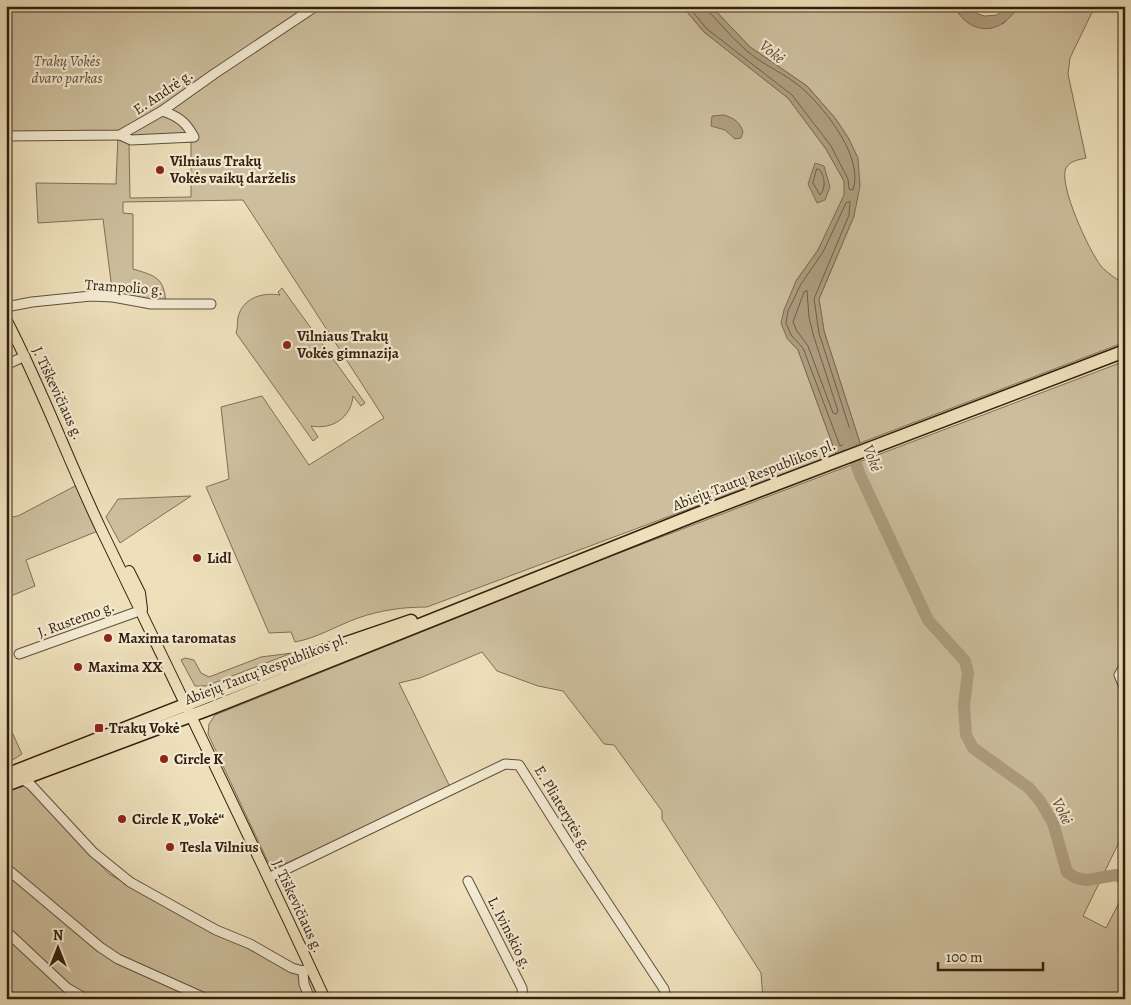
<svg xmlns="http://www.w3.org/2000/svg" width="1131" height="1005" viewBox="0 0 1131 1005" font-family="Alegreya,serif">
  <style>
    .green { fill: #cdbf9e; stroke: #806f56; fill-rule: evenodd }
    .water { fill: #ae9e80; stroke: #7d6b52 }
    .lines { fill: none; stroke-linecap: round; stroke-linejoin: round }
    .shore { stroke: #705e47; stroke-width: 1 }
    .river { stroke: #ae9e80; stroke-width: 12 }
    .minor-casing { stroke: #624f39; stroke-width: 11 }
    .major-casing { stroke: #331f0e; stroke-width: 12 }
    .highway-casing { stroke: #331f0e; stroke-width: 15 }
    .minor { stroke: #f3ebd3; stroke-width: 9 }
    .major { stroke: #ede0bb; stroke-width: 10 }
    .highway { stroke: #ede0bb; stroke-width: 12 }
    .poi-dot { fill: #8f2418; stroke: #f3ebd3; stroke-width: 2 }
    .labels { text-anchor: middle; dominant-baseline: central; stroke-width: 4.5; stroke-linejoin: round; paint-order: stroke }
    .park-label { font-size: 15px; font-style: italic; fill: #614f39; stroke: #f3ebd3 }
    .street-label { font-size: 15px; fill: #331f0e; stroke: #f3ebd3 }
    .poi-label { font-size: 15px; font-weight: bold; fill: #331f0e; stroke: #f3ebd3; text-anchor: start }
    .water-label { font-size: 16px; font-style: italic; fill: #5e4b36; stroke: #f3ebd3 }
  </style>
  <rect width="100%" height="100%" fill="#ede0bb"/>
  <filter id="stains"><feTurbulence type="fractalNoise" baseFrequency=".004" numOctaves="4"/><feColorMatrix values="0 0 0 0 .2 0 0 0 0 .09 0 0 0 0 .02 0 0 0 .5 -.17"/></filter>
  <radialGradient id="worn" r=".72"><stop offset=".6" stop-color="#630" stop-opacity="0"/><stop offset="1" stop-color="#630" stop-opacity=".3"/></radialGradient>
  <g class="green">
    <path d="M6,6H682L704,32L788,98L826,149L844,181L845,195L818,250L796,281L787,338L798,350L836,454L427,607C403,607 381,610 358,618C336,626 317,638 295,642L291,632L269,633L206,487L229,479L221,407L262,396L309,465L384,418L243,200L123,202V213L133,214V269C156,276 164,277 166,304L113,297L103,219L38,223L36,183L116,184L118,135L6,136ZM191,142V197L130,198L129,143Z"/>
    <path d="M711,6H955L958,13L1003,24L1020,6H1095L1070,58L1068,74L1086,158C1079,160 1071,160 1066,168C1058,184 1089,251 1101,266C1107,273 1117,279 1125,285V342L860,443L824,331L819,299L854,216L849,139L835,118L807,86L750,47Z"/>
    <path d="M282,288L365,403L361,406L353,396C351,418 332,430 311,426L318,437L313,441L236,333C238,328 237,323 238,317C243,298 262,292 280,295L278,292Z"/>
    <path d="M1125,361V830L1083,916L1106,928L1125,891V999H763L761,973L662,819V811L614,745L604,744L563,691L538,686L497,671L482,652L420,678L399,683L451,789L282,865L275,867L269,864L208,734L209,724L215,715L598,561Z"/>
    <path d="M77,485L98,531L26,560L35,586L6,598V518L18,516Z"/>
    <path d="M191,496L120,543L106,517L118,499Z"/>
    <path d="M292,653L206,686H195L181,660L185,658L194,660L201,673L209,677L261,657Z"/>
    <path d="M6,719L22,754L6,764Z"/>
    <path d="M24,784L109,874L209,930L250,945L287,967L305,968L320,999H6V791Z"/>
  </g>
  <g class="water">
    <path d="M682,6H711L750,47L807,86L835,118L849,139L858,158L860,186L854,216L819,299L824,331L860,443L836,454L798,350L787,338L781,323L784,310L796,281L818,250L844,195V181L826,149L788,98L704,32Z"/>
    <path d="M955,6H969L978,14L985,16L997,15L1006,6H1020C1015,12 1009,19 1003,23C985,36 962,25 955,6Z"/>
    <path d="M724,115C734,118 740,122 743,132L741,138L735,139L725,130L711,126L712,116Z"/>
    <path d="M815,163L824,166L830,187L825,200L817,203L808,184Z"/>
  </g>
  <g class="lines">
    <g class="shore">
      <path d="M688,6L707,29L792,95L831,146L848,179L849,189L853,190C864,158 826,110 804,90C787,74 764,66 747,51C733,39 721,24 709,12L708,6"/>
      <path d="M817,169L820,170C825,178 826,188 820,195L813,183Z"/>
      <path d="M850,202L849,215L814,299L819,333L853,439L840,446L803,348L791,335L786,323L788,311L801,284L823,252L846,203Z"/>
      <path d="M807,291L809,317L813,334L838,411L836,414L833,413L808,346L797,331L793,322L804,292Z"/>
    </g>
    <path class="river" d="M845,432L860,475L928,620L965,661L968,673L964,705L966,735L973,748L1029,788L1040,801L1053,823L1067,872L1076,878L1087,880L1116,875L1125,879"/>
    <defs>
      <g id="minor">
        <path d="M120,135L131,140L194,137C186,122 178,116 162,111"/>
        <path d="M6,136L120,135L162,111L214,74L316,6"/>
        <path d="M6,307L32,302L91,296L113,297L151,304H211"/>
        <path d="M6,365L25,356"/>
        <path d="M19,654L142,610"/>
        <path d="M1125,665L1119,675L1125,689"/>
        <path d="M22,779L31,785L93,852L130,882L216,930L250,944L292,968L303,971L310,968"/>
        <path d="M6,868L100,947L118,959L207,999"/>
        <path d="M268,878L505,764L519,765L577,857L664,989L666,999"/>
        <path d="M468,881L522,988L523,999"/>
        <path d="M6,931L67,988L86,999"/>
        <path d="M303,971L304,984L310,999"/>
      </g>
      <g id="major">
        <path d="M6,319C42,388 68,460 101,529C176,685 252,841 325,999"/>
        <path d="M129,571L140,593L142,609"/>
      </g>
      <g id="highway">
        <path d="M6,775L323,651L411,621"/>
        <path d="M6,785L209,709L695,515L1125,351"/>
      </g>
    </defs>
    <use href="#minor" class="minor-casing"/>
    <use href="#major" class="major-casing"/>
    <use href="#highway" class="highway-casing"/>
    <use href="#minor" class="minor"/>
    <use href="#major" class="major"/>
    <use href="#highway" class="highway"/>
  </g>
  <g class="poi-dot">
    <circle cx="160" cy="170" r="5"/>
    <circle cx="287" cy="345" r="5"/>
    <circle cx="197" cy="558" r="5"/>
    <circle cx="108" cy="638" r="5"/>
    <circle cx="78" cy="667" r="5"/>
    <rect x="94" y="723" width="10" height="10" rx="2.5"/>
    <circle cx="164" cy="759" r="5"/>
    <circle cx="122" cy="819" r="5"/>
    <circle cx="170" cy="847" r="5"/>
  </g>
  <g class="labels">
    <g class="park-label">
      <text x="67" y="61">Trakų Vokės<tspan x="67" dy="17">dvaro parkas</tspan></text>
    </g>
    <g class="street-label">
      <text transform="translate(163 92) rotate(-34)">E. Andrė g.</text>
      <text transform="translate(124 287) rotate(4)">Trampolio g.</text>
      <text transform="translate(58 393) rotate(65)">J. Tiškevičiaus g.</text>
      <text transform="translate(754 475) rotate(-21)">Abiejų Tautų Respublikos pl.</text>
      <text transform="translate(76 619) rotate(-20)">J. Rustemo g.</text>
      <text transform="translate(266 669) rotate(-21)">Abiejų Tautų Respublikos pl.</text>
      <text transform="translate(563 808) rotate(59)">E. Pliaterytės g.</text>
      <text transform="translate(298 906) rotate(65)">J. Tiškevičiaus g.</text>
      <text transform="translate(510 933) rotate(63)">L. Ivinskio g.</text>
    </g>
    <g class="poi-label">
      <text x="170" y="161">Vilniaus Trakų<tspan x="170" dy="17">Vokės vaikų darželis</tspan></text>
      <text x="297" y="336">Vilniaus Trakų<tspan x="297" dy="17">Vokės gimnazija</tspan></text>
      <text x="207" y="558">Lidl</text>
      <text x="118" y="638">Maxima taromatas</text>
      <text x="88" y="667">Maxima XX</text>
      <text x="109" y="728">Trakų Vokė</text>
      <text x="174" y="759">Circle K</text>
      <text x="132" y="819">Circle K „Vokė“</text>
      <text x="180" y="847">Tesla Vilnius</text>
    </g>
    <g class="water-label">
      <text transform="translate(772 52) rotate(39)">Vokė</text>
      <text transform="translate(872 458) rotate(69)">Vokė</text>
      <text transform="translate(1062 811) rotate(64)">Vokė</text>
    </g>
  </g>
  <rect width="1131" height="1005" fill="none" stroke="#ede0bb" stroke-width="25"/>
  <rect x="8" y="8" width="1116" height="990" fill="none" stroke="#331f0e" stroke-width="2.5"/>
  <rect x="12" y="12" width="1106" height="980" fill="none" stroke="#331f0e"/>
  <g transform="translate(58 948)" stroke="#f3ebd3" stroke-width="4" paint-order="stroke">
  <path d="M0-4L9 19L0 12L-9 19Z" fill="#331f0e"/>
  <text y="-8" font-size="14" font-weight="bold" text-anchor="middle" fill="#331f0e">N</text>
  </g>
  <path d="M938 962v8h105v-8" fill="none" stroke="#331f0e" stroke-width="2.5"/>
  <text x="946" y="962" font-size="15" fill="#331f0e" stroke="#f3ebd3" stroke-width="4" paint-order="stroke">100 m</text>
  <rect width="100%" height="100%" filter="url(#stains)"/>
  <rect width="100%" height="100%" fill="url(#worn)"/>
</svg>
